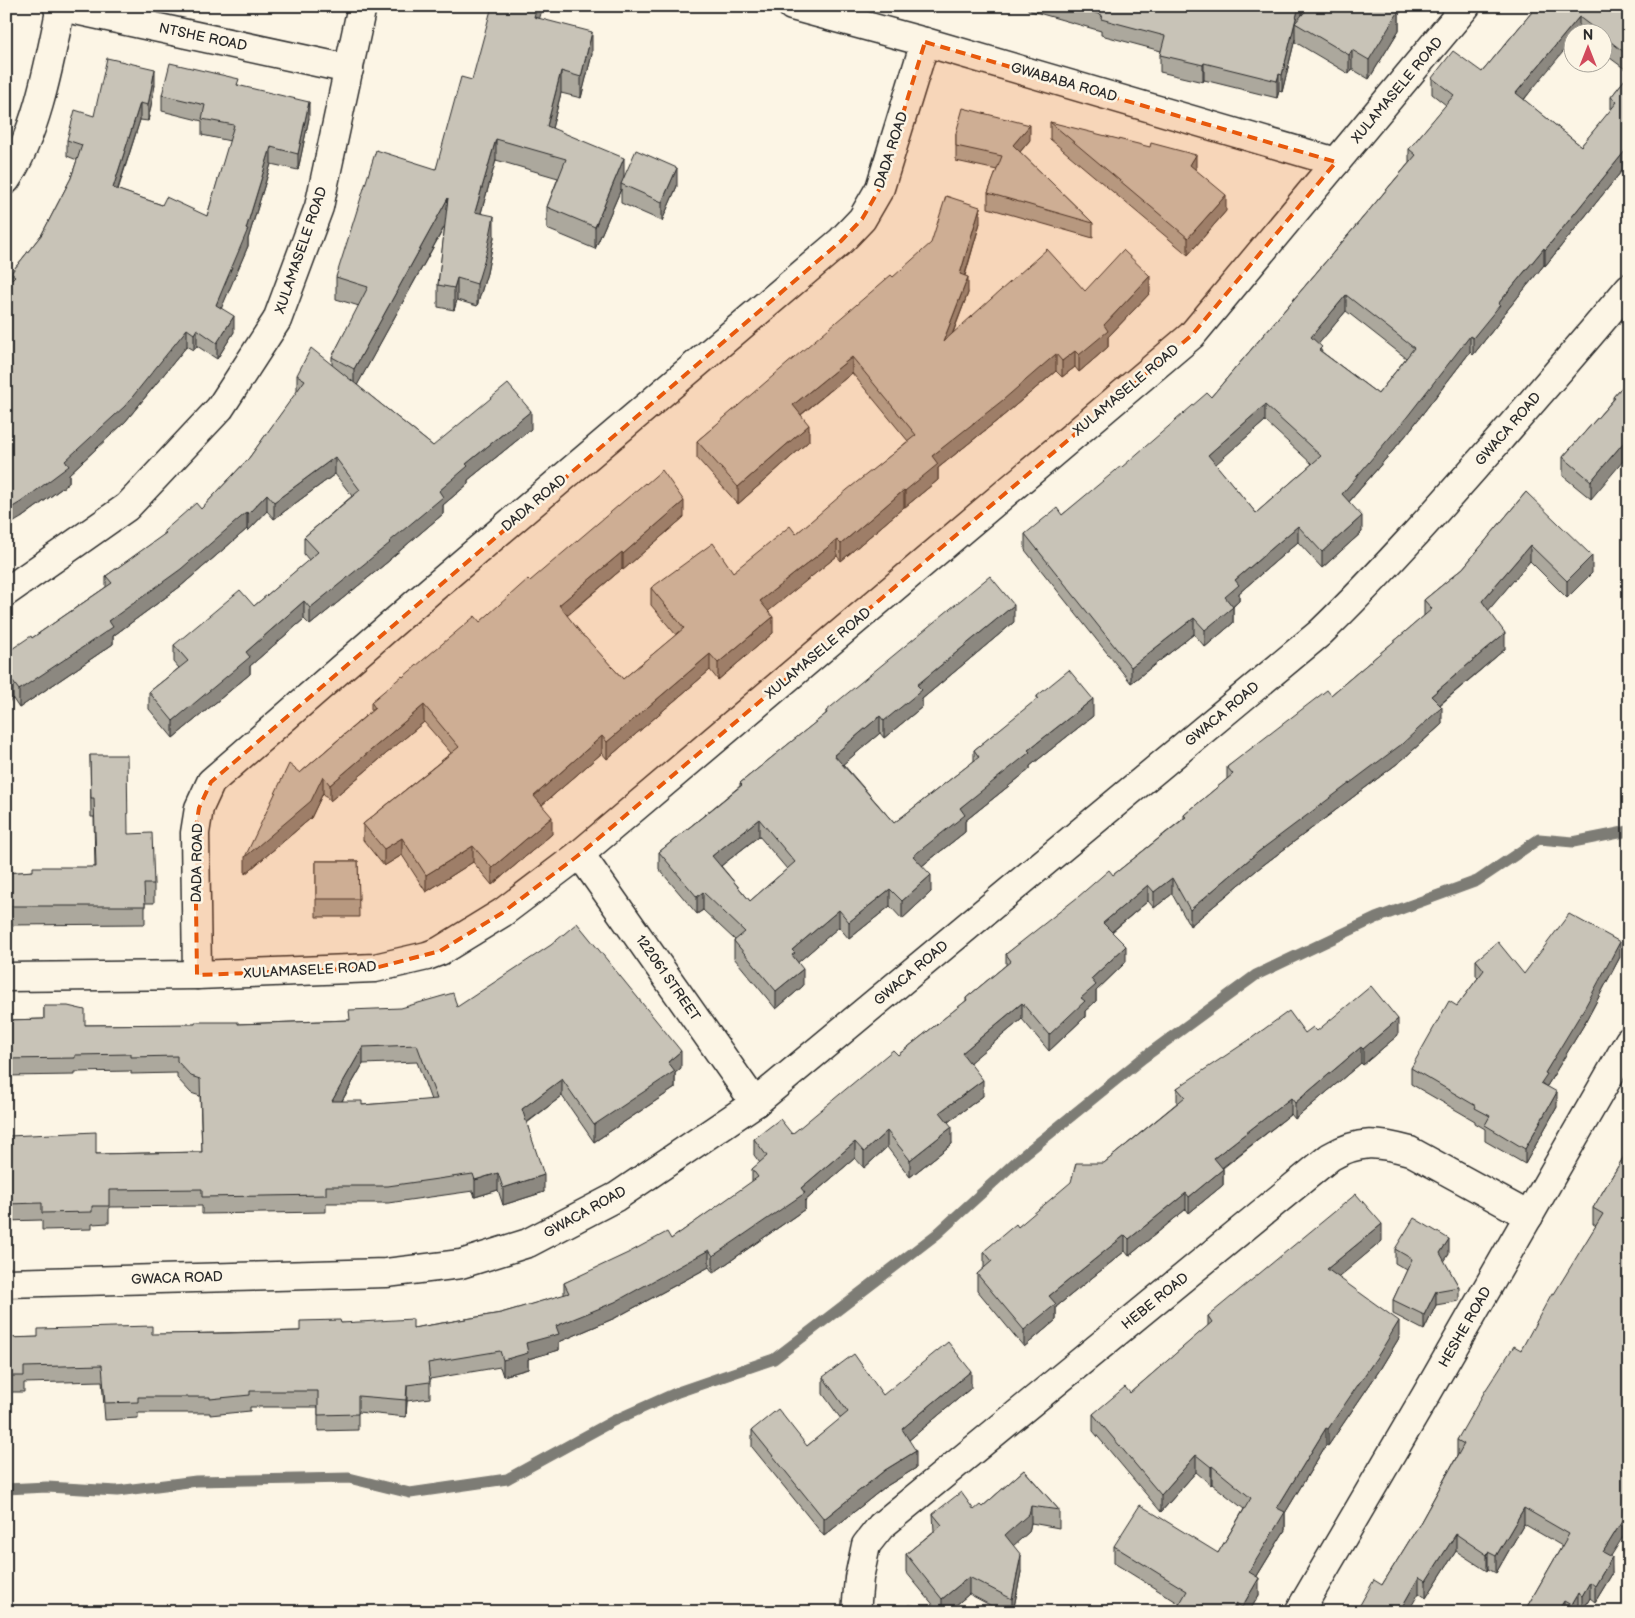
<svg xmlns="http://www.w3.org/2000/svg" width="1635" height="1618" viewBox="0 0 1635 1618" font-family="'Balsamiq Sans',sans-serif">
  <style>
    .lines { fill: none; stroke-linecap: round; stroke-linejoin: round }
    .stream { stroke: #7d7b74; stroke-width: 11 }
    .minor-casing { stroke: #2b2b2b; stroke-width: 31 }
    .minor { stroke: #fcf5e5; stroke-width: 28 }
    .wall { fill: #aca89d; stroke: #2b2b2b; fill-rule: evenodd }
    .shaded-wall { fill: #8c8880; stroke: #2b2b2b }
    .building { fill: #c8c3b7; stroke: #2b2b2b; fill-rule: evenodd }
    .marked { fill: #e8590c; fill-opacity: 0.2; stroke: #e8590c; stroke-width: 4; stroke-dasharray: 10 6; stroke-linejoin: round }
    .labels { text-anchor: middle; dominant-baseline: central; stroke-width: 5; stroke-linejoin: round; paint-order: stroke }
    .street-label { font-size: 14px; fill: #2b2b2b; stroke: #fcf5e5 }
  </style>
  <rect width="100%" height="100%" fill="#fcf5e5"/>
  <filter id="ink" filterUnits="userSpaceOnUse"><feTurbulence type="fractalNoise" baseFrequency=".02" numOctaves="2"/><feDisplacementMap in="SourceGraphic" scale="10" xChannelSelector="R" yChannelSelector="G"/><feConvolveMatrix kernelMatrix="1 2 1 2 8 2 1 2 1" color-interpolation-filters="sRGB"/></filter>
  <g filter="url(#ink)">
    <g class="lines">
      <path class="stream" d="M6,1489L47,1487L117,1491L196,1481L349,1478L410,1493L507,1479L613,1421L678,1392L774,1359L937,1234L1021,1157L1143,1058L1256,975L1376,918L1477,881L1539,839L1573,842L1629,831"/>
      <defs>
        <g id="minor">
          <path d="M57,6L349,69"/>
          <path d="M792,6L925,42L1336,162"/>
          <path d="M6,180C37,134 50,60 61,6"/>
          <path d="M6,592L127,507L220,408L277,320L319,207L362,6"/>
          <path d="M580,854L755,1103"/>
          <path d="M197,975L195,833L199,808L211,782L431,590L841,241L862,219L880,188L925,42"/>
          <path d="M6,977L197,975L375,968L427,956L440,951L502,913L580,854L1192,335L1466,6"/>
          <path d="M6,1283L386,1273L461,1264L528,1243L616,1197L755,1103L1320,633C1383,572 1440,507 1498,441C1542,390 1586,340 1629,288"/>
          <path d="M856,1612L859,1578L866,1545L881,1526L1330,1157C1359,1140 1378,1142 1410,1151L1529,1216"/>
          <path d="M1299,1612L1426,1395L1629,1041"/>
        </g>
      </defs>
      <use href="#minor" class="minor-casing"/>
      <use href="#minor" class="minor"/>
    </g>
    <g class="wall">
      <path d="M1026,6H1304L1301,17L1310,6H1406L1399,14V30L1369,79L1352,69L1349,74L1295,42V39L1282,92L1279,91L1277,98L1204,80L1203,82L1160,72V55L1161,51L1101,35V31L1028,10V7Z"/>
      <path d="M1537,6H1629V72L1602,52V32H1572L1524,100L1581,146L1611,110V97L1629,74V162L1545,266L1544,265L1500,319V321L1473,355L1470,352L1407,434L1349,502L1362,532L1322,568L1298,542L1239,593V601L1233,607V623L1205,647L1194,634L1131,683L1025,550V534L1062,515L1211,397L1409,163V149L1446,105L1432,94V78L1482,72ZM1346,311L1406,358L1378,394L1322,352L1318,344ZM1265,421L1312,464L1256,513L1215,464Z"/>
      <path d="M539,19L592,54L581,98L561,93L552,128L624,176L677,186L662,221L621,203V189L595,249L547,229V207L558,178L496,160L481,213L494,237L487,273L477,306L457,300L454,310L438,307V285L445,226L357,385L433,446L531,429L468,480V484L443,505V514L390,559V560L310,625L304,619L250,666V674L173,738L149,709V692L179,668L174,662V645L254,606L309,560L304,554V537L352,496L335,474L274,519L267,511L248,531L247,529L181,586L113,636V644L19,708L13,699L6,653L32,638L106,587V576L164,535V531L201,509L249,458L297,392V375L332,365V357L359,306L336,299V277L436,169L472,80Z"/>
      <path d="M155,85L148,121L140,120L118,190L162,205L207,216L230,141L202,135V121L162,111V95L239,85L309,118L298,170L271,164L248,239V246L221,308L234,332L217,359L197,346L194,350L187,346L125,422L69,474V483L21,518L11,273L42,234L71,178L77,160L67,156V140L94,116Z"/>
      <path d="M1050,122L1196,170L1226,211L1188,255L1050,139Z"/>
      <path d="M956,133L1030,140L1020,152L1093,223V238L988,208V193L997,170L956,161Z"/>
      <path d="M980,223L965,276L968,293L953,333L1085,291L1150,293L1108,337V347L1079,372L1075,367L1062,377L1056,371L1003,416L938,468V480L905,507H904L841,561L837,556L768,611L773,633L718,680L710,670L607,759L602,753L542,805L552,834L492,885L473,862L426,892L402,855L384,866L363,840V824L451,753L424,722L330,801L323,793L311,818L245,874L300,773L371,711V702L403,677L480,622L530,581L684,517L623,570L622,569L567,616L584,637L623,679L676,635L651,605V588L733,572L796,534L908,441L852,373L801,415L809,441L738,504L697,458V441L893,277Z"/>
      <path d="M1629,379L1591,499L1563,476V457L1613,400V397Z"/>
      <path d="M1526,492L1592,573L1567,598L1530,561L1488,610L1505,649L1440,705L1442,724L1402,760L1258,869L1190,926L1172,894L1154,908L1148,901L1112,932L1126,962L1096,991V1001L1085,1011V1017L1049,1051L1022,1019L970,1062L983,1096L948,1122L952,1144L910,1177L887,1147L864,1168L855,1158L805,1201V1209L713,1273L709,1267L615,1318L559,1342V1350L528,1359V1369L503,1376L500,1367L430,1379V1398L407,1401L406,1417L358,1412V1430L318,1431V1407H250V1411L210,1415V1413H138V1418L105,1420L102,1381L24,1383V1392H6V1338L300,1331L341,1323L413,1328L501,1313L564,1295V1283L671,1239L752,1182V1169L760,1163L754,1155V1139L792,1134L898,1055L966,1001V998L1006,965V954L1113,875L1184,818V815L1227,779V767L1331,695L1424,616V600L1463,568Z"/>
      <path d="M1014,622L922,699V707L884,738L880,733L843,764L894,823L974,761V750L1037,700V696L1093,716L1030,766V769L965,821V832L922,866L931,892L902,919L890,906L849,939L839,927L798,962L803,986L776,1009L734,958V941L735,940L703,910L697,914L659,869V852L740,786V783L826,714V711ZM759,836L787,869L750,901L721,866Z"/>
      <path d="M90,755L128,834L154,884V903H145V924L6,925V873L95,867L94,817H91Z"/>
      <path d="M316,861H358L359,917H316Z"/>
      <path d="M1620,957L1585,1023L1547,1086L1557,1107L1525,1164L1485,1141V1129L1475,1123V1121L1411,1084V1068L1478,978L1476,976V960L1524,974Z"/>
      <path d="M44,1006L85,1025L238,1024L349,1020L457,1007L681,1068L675,1073V1088L594,1142L562,1096L527,1123L544,1192L503,1205L498,1190L475,1197L473,1191L388,1203H326V1212L202,1214V1206L109,1207V1223L92,1224V1229L42,1230V1220L6,1221V1125L8,1136L96,1154L202,1152L200,1096L191,1093L177,1078V1073L131,1074V1071L75,1072V1075L6,1076V1020L44,1019ZM417,1062L431,1100L362,1105L342,1101L363,1064Z"/>
      <path d="M1317,1031L1398,1035L1363,1065L1361,1063L1295,1119L1291,1114L1223,1168V1185L1189,1213L1186,1209L1129,1256L1125,1251L1056,1307V1320L1024,1347L977,1290V1274L984,1268V1251L1018,1227L1104,1163L1177,1103V1088L1305,1033Z"/>
      <path d="M1629,1148L1611,1556L1612,1574L1595,1602L1590,1598L1582,1612L1578,1609L1576,1612H1524L1562,1546L1524,1524L1496,1573L1488,1569L1487,1571L1456,1551L1426,1598L1419,1593L1382,1585L1419,1525L1457,1456V1440L1521,1350L1596,1226L1593,1224V1208Z"/>
      <path d="M1382,1241L1338,1277L1399,1338L1379,1371L1328,1446L1326,1445L1285,1513V1530L1257,1576L1259,1595L1249,1612H1175L1180,1604L1114,1563V1546L1218,1553L1244,1509L1212,1484L1211,1485L1196,1472L1161,1512L1093,1431V1414L1130,1393L1208,1326V1316Z"/>
      <path d="M1395,1249L1449,1254L1444,1261L1459,1287V1301L1436,1305L1424,1330L1393,1314V1300L1407,1270L1395,1263Z"/>
      <path d="M823,1377L883,1395L971,1388L909,1440L916,1468L885,1487L824,1536L752,1447V1430L807,1446L841,1419L823,1394Z"/>
      <path d="M1024,1470L1059,1510V1528L1031,1523L1029,1532L1013,1545L1021,1572L1013,1612H1003L969,1594L948,1612L935,1607L906,1572V1554L934,1531L933,1514L974,1510L982,1507Z"/>
    </g>
    <g class="shaded-wall">
      <path d="M537,6H543L534,39V17Z"/>
      <path d="M1299,6H1304L1299,25L1295,23V39L1282,92V75Z"/>
      <path d="M1390,6H1406L1399,14V30L1369,79V60Z"/>
      <path d="M1579,17V32H1572V41L1516,109V93Z"/>
      <path d="M592,32V54L581,98V77Z"/>
      <path d="M1352,50V69L1349,74V55Z"/>
      <path d="M1204,63V80L1203,82V65Z"/>
      <path d="M155,69V85L148,121V105Z"/>
      <path d="M561,71V93L547,148V126Z"/>
      <path d="M1279,74V91L1277,98V81Z"/>
      <path d="M309,102V118L298,170V154Z"/>
      <path d="M140,103V120L113,204V188Z"/>
      <path d="M1030,125V140L1013,160V145Z"/>
      <path d="M496,139V160L475,234V212Z"/>
      <path d="M1629,146V162L1545,266V250Z"/>
      <path d="M271,147V164L248,239V246L216,321V305L246,229Z"/>
      <path d="M1196,155V172L1190,165Z"/>
      <path d="M624,158V180L621,184V189L595,249V227Z"/>
      <path d="M677,168V186L662,221V202Z"/>
      <path d="M1226,195V211L1188,255V238Z"/>
      <path d="M448,198V220L354,391V369Z"/>
      <path d="M980,207V223L960,291V274Z"/>
      <path d="M494,216V237L487,273L477,306V284Z"/>
      <path d="M1544,248V265L1500,319V321L1473,355V338L1498,304Z"/>
      <path d="M1150,276V293L1108,337V347L1079,372V355L1104,325Z"/>
      <path d="M968,277V293L943,358V342Z"/>
      <path d="M457,278V300L454,310V288Z"/>
      <path d="M1346,295V311L1311,353V337Z"/>
      <path d="M234,316V332L217,359V343Z"/>
      <path d="M187,329V346L125,422L69,474V483L21,518L6,527V511L65,461Z"/>
      <path d="M197,329V346L194,350V334Z"/>
      <path d="M1470,336V352L1407,434L1342,510V494Z"/>
      <path d="M1075,351V367L1062,377V361Z"/>
      <path d="M1056,354V371L1003,416L938,468V480L905,507V491L932,456Z"/>
      <path d="M852,357V373L793,421V405Z"/>
      <path d="M1265,405V421L1208,471V455Z"/>
      <path d="M531,411V429L468,480V484L443,505V514L390,559V560L310,625V608L389,542L466,464Z"/>
      <path d="M809,425V441L738,504V487Z"/>
      <path d="M1629,436V454L1591,499V481Z"/>
      <path d="M335,457V474L274,519V502Z"/>
      <path d="M904,490V507L841,561V544Z"/>
      <path d="M267,494V511L248,531V514Z"/>
      <path d="M684,501V517L623,570V554Z"/>
      <path d="M247,512V529L181,586L113,636V644L19,708V690L109,621Z"/>
      <path d="M1362,516V532L1322,568V552Z"/>
      <path d="M1298,526V542L1239,593V601L1229,610L1233,607V623L1205,647V630L1235,580Z"/>
      <path d="M837,540V556L760,618V601Z"/>
      <path d="M1530,545V561L1482,618V601Z"/>
      <path d="M622,552V569L559,622V605Z"/>
      <path d="M1592,556V573L1567,598V581Z"/>
      <path d="M304,601V619L250,666V674L173,738V721L246,652Z"/>
      <path d="M1014,605V622L922,699V707L884,738V721L917,685Z"/>
      <path d="M773,617V633L718,680V663Z"/>
      <path d="M1194,618V634L1131,683V667Z"/>
      <path d="M1505,633V649L1431,712V696Z"/>
      <path d="M710,654V670L607,759V742Z"/>
      <path d="M13,682V699L6,704V686Z"/>
      <path d="M1093,699V716L1030,766V769L965,821V832L913,873V856L960,808L1028,750Z"/>
      <path d="M424,705V722L330,801V785Z"/>
      <path d="M1442,707V724L1402,760L1258,869L1190,926V910L1258,852Z"/>
      <path d="M880,716V733L834,772V755Z"/>
      <path d="M602,736V753L534,812V796Z"/>
      <path d="M323,776V793L311,818L245,874V857Z"/>
      <path d="M552,817V834L492,885V868Z"/>
      <path d="M759,819V836L712,873V856Z"/>
      <path d="M402,838V855L384,866V849Z"/>
      <path d="M473,846V862L426,892V875Z"/>
      <path d="M931,875V892L902,919V901Z"/>
      <path d="M1172,878V894L1154,908V892Z"/>
      <path d="M1148,885V901L1103,939V923Z"/>
      <path d="M890,889V906L849,939V922Z"/>
      <path d="M703,892V910L697,914V897Z"/>
      <path d="M839,910V927L795,965L792,972V950Z"/>
      <path d="M1620,942V957L1585,1023L1547,1086V1090L1541,1083L1545,1073Z"/>
      <path d="M1126,946V962L1096,991V1001L1085,1011V1017L1049,1051V1035L1081,998L1091,979Z"/>
      <path d="M803,969V986L776,1009V991Z"/>
      <path d="M1022,1003V1019L962,1069V1053Z"/>
      <path d="M1398,1019V1035L1363,1065V1049Z"/>
      <path d="M363,1047V1064L332,1118V1101Z"/>
      <path d="M1361,1047V1063L1295,1119V1103Z"/>
      <path d="M681,1051V1068L675,1073V1088L594,1142V1125Z"/>
      <path d="M562,1079V1096L522,1126V1109Z"/>
      <path d="M983,1080V1096L940,1128V1112Z"/>
      <path d="M1557,1092V1107L1525,1164V1149Z"/>
      <path d="M1291,1098V1114L1214,1174V1158Z"/>
      <path d="M952,1127V1144L910,1177V1160Z"/>
      <path d="M887,1131V1147L864,1168V1152Z"/>
      <path d="M855,1142V1158L805,1201V1209L713,1273V1256L801,1188Z"/>
      <path d="M1223,1169V1185L1189,1213V1197Z"/>
      <path d="M498,1173V1190L475,1197V1180Z"/>
      <path d="M544,1175V1192L503,1205V1188Z"/>
      <path d="M1186,1193V1209L1129,1256V1239Z"/>
      <path d="M1382,1224V1241L1327,1287V1269Z"/>
      <path d="M1125,1235V1251L1056,1307V1320L1024,1347V1330L1049,1296Z"/>
      <path d="M1449,1239V1254L1440,1268V1253Z"/>
      <path d="M709,1250V1267L615,1318L559,1342V1350L528,1359V1369L503,1376V1360L526,1343L556,1326Z"/>
      <path d="M1436,1291V1305L1424,1330V1315Z"/>
      <path d="M1399,1321V1338L1379,1371L1328,1446V1429Z"/>
      <path d="M971,1371V1388L902,1446V1429Z"/>
      <path d="M407,1385V1401L406,1417V1400Z"/>
      <path d="M1326,1428V1445L1285,1513V1530L1249,1589V1572L1277,1508Z"/>
      <path d="M916,1451V1468L885,1487L824,1536V1519L885,1470Z"/>
      <path d="M1196,1455V1472L1161,1512V1495Z"/>
      <path d="M1212,1466V1484L1211,1485V1467Z"/>
      <path d="M1031,1506V1523L1029,1532L1005,1553V1535Z"/>
      <path d="M1524,1508V1524L1496,1573V1556Z"/>
      <path d="M1629,1510V1527L1603,1569V1552Z"/>
      <path d="M1456,1534V1551L1426,1598V1581Z"/>
      <path d="M1488,1552V1569L1487,1571V1555Z"/>
      <path d="M1021,1555V1572L1013,1612H1012V1599Z"/>
      <path d="M1612,1557V1574L1595,1602V1586Z"/>
      <path d="M969,1577V1594L948,1612H942V1599Z"/>
      <path d="M1419,1577V1593L1408,1612H1399Z"/>
      <path d="M1259,1578V1595L1249,1612H1242V1607Z"/>
      <path d="M1590,1582V1598L1582,1612V1596Z"/>
      <path d="M1578,1593V1609L1576,1612H1571V1605Z"/>
      <path d="M1564,1601V1612H1557Z"/>
      <path d="M1236,1603V1612H1231Z"/>
    </g>
    <g class="building">
      <path d="M492,6H537L534,17L592,32L581,77L561,71L547,126L624,158L595,227L547,207L566,159L496,139L475,212L494,216L487,251L477,284L457,278L454,288L438,285L448,198L354,369L332,357L368,287L336,277L376,150L436,169L461,77L472,80Z"/>
      <path d="M1073,6H1299L1282,75L1279,74L1277,81L1204,63L1203,65L1160,55L1165,36L1101,19L1102,15Z"/>
      <path d="M1310,6H1392L1399,11L1369,60L1352,50L1349,55L1295,23Z"/>
      <path d="M1537,6H1629V56L1602,35V32H1599L1579,17L1516,93L1581,146L1617,102L1611,97L1629,74V146L1545,250L1544,248L1498,304L1500,305L1473,338L1470,336L1407,417L1342,494L1362,516L1322,552L1298,526L1235,580L1239,585L1225,597L1233,607L1205,630L1194,618L1131,667L1025,534L1057,508L1062,515L1121,466L1122,467L1207,393L1211,397L1416,155L1409,149L1454,95L1432,78L1453,51L1482,72ZM1346,295L1414,348L1378,394L1319,350L1322,347L1311,337ZM1265,405L1321,456L1256,513L1208,455Z"/>
      <path d="M107,58L155,69L148,105L140,103L113,188L162,205L166,197L207,216L234,125L202,119L205,105L162,95L170,63L239,79L237,85L309,102L298,154L271,147L246,229H248L216,305L234,316L217,343L197,329L194,334L187,329L125,406L65,461L69,466L21,502L6,511V285L15,276L11,273L42,234L71,178L82,145L67,140L75,110L94,116Z"/>
      <path d="M963,108L1030,125L1013,145L1093,223L988,193L1002,156L956,146V133Z"/>
      <path d="M1050,122L1150,147L1151,143L1196,155L1190,165L1226,195L1188,238Z"/>
      <path d="M636,150L677,168L662,202L621,184Z"/>
      <path d="M946,196L980,207L960,274L968,277L943,342L1047,249L1085,291L1123,250L1150,276L1104,325L1108,331L1079,355L1075,351L1062,361L1056,354L1003,400L932,456L938,464L905,491L904,490L841,544L837,540L760,601L773,617L718,663L710,654L607,742L602,736L534,796L552,817L492,868L473,846L426,875L402,838L384,849L363,824L459,747L424,705L330,785L323,776L311,801L245,857L289,764L300,773L375,708L371,702L402,676L403,677L475,616L480,622L528,579L530,581L645,483L646,484L662,470L684,501L623,554L622,552L559,605L584,637H585L623,679L684,628L651,588L713,543L733,572L790,526L796,534L847,490L916,435L852,357L793,405L809,425L738,487L697,441L891,275L893,277L931,243Z"/>
      <path d="M311,348L433,446L508,384L531,411L466,464L468,466L439,491L443,497L389,542L390,543L310,608L304,601L246,652L250,657L173,721L149,692L188,661L174,645L240,590L254,606L318,552L304,537L360,490L335,457L274,502L267,494L248,514L247,512L181,569L109,621L113,627L19,690L13,682L6,686V653L31,636L32,638L112,583L106,576L166,533L164,531L196,503L201,509L249,458L305,380L297,375Z"/>
      <path d="M1629,379V436L1591,481L1563,457L1615,398L1613,397Z"/>
      <path d="M1526,492L1592,556L1567,581L1530,545L1482,601L1505,633L1431,696L1442,707L1402,744L1258,852L1190,910L1172,878L1154,892L1148,885L1103,923L1126,946L1091,979L1096,985L1081,998L1085,1001L1049,1035L1022,1003L962,1053L983,1080L940,1112L952,1127L910,1160L887,1131L864,1152L855,1142L801,1188L805,1193L713,1256L709,1250L615,1302L556,1326L559,1334L526,1343L528,1353L503,1360L500,1351L428,1363L430,1382L407,1385L406,1400L358,1396V1414L318,1415V1391H250V1395L210,1399V1397H138V1402L105,1403L102,1365L24,1367V1376H6V1338L38,1337V1329L152,1326V1334L229,1333L300,1331V1321L340,1320L341,1323L413,1319V1328L501,1313L569,1293L564,1283L628,1253L667,1232L671,1239L758,1177L752,1169L767,1156L754,1139L780,1119L792,1134L893,1050L898,1055L967,1000L966,998L1011,961L1006,954L1078,897L1109,870L1113,875L1186,817L1184,815L1233,774L1227,767L1327,690L1331,695L1432,609L1424,600L1463,568Z"/>
      <path d="M990,576L1014,605L917,685L922,690L884,721L880,716L834,755L894,823L979,757L974,750L1038,698L1037,696L1069,670L1093,699L1028,750L1030,752L960,808L965,815L913,856L931,875L902,901L890,889L849,922L839,910L792,950L795,953L792,955L803,969L776,991L734,941L745,932L703,892L697,897L659,852L742,785L740,783L827,713L826,711ZM759,819L795,862L750,901L712,856Z"/>
      <path d="M90,755H127L128,834L152,833L154,884H144L145,906H6V873L33,871V867H96L94,798H91Z"/>
      <path d="M316,861H358L359,899H316Z"/>
      <path d="M1569,914L1620,942L1585,1007L1545,1073L1547,1074L1541,1083L1557,1092L1525,1149L1485,1125L1490,1116L1475,1108L1476,1106L1411,1068L1449,1001L1457,1006L1484,970L1476,960L1498,942L1524,974Z"/>
      <path d="M577,923L681,1051L668,1062L675,1071L594,1125L562,1079L522,1109L544,1175L503,1188L498,1173L475,1180L473,1174L388,1186H326V1195L202,1197V1189L109,1190V1206H92V1212L42,1213V1203L6,1204V1125L8,1136L96,1132V1154L202,1152L200,1079L191,1076L177,1061V1056L131,1057V1054L75,1055V1058L6,1059V1020L44,1019V1006H68L85,1010V1025L195,1024V1022H238V1024L350,1020L349,1010L401,1008L453,993L457,1007L551,945ZM417,1045L437,1099L362,1105V1101H332L363,1047Z"/>
      <path d="M1371,986L1398,1019L1363,1049L1361,1047L1295,1103L1291,1098L1214,1158L1223,1169L1189,1197L1186,1193L1129,1239L1125,1235L1049,1296L1056,1304L1024,1330L977,1274L992,1261L984,1251L1016,1224L1018,1227L1071,1182L1076,1163H1104L1185,1097L1177,1088L1249,1040L1289,1011L1305,1033L1313,1027L1317,1031Z"/>
      <path d="M1629,1148V1510L1603,1552L1612,1557L1595,1586L1590,1582L1582,1596L1578,1593L1571,1605L1564,1601L1557,1612H1524L1569,1534L1524,1508L1496,1556L1488,1552L1487,1555L1456,1534L1426,1581L1419,1577L1399,1612H1356L1374,1580L1382,1585L1419,1525L1464,1444L1457,1440L1485,1391L1514,1346L1521,1350L1552,1293L1554,1294L1603,1214L1593,1208Z"/>
      <path d="M1356,1194L1382,1224L1327,1269L1399,1321L1379,1354L1328,1429L1326,1428L1277,1508L1285,1512L1249,1572L1259,1578L1242,1607L1236,1603L1231,1612H1175L1187,1591L1114,1546L1140,1505L1218,1553L1251,1498L1212,1466L1211,1467L1196,1455L1161,1495L1093,1414L1125,1387L1130,1393L1212,1322L1208,1316Z"/>
      <path d="M1414,1218L1449,1239L1440,1253L1459,1287L1436,1291L1424,1315L1393,1300L1412,1259L1395,1249Z"/>
      <path d="M948,1342L971,1371L902,1429L916,1451L885,1470L824,1519L752,1430L778,1409L807,1446L848,1412L823,1377L854,1354L883,1395Z"/>
      <path d="M1024,1470L1059,1510L1031,1506L1029,1514L1005,1535L1021,1555L1012,1599L969,1577L942,1599L906,1554L942,1525L933,1514L961,1492L974,1510L980,1505L982,1507Z"/>
      <path d="M908,1605L946,1608L945,1612H908Z"/>
    </g>
  </g>
  <path class="marked" d="M925,42L1336,162L1192,335L580,854L502,913L440,951L375,968L197,975L195,833L199,808L211,782L841,241L862,219L880,188Z"/>
  <g class="labels">
    <g class="street-label">
      <text transform="translate(203 37) rotate(12)">NTSHE ROAD</text>
      <text transform="translate(1064 82) rotate(16)">GWABABA ROAD</text>
      <text transform="translate(1397 90) rotate(-50)">XULAMASELE ROAD</text>
      <text transform="translate(891 150) rotate(-72)">DADA ROAD</text>
      <text transform="translate(301 250) rotate(-71)">XULAMASELE ROAD</text>
      <text transform="translate(1126 390) rotate(-40)">XULAMASELE ROAD</text>
      <text transform="translate(1508 429) rotate(-49)">GWACA ROAD</text>
      <text transform="translate(534 503) rotate(-40)">DADA ROAD</text>
      <text transform="translate(818 653) rotate(-40)">XULAMASELE ROAD</text>
      <text transform="translate(1222 714) rotate(-40)">GWACA ROAD</text>
      <text transform="translate(197 863) rotate(-89)">DADA ROAD</text>
      <text transform="translate(310 970) rotate(-3)">XULAMASELE ROAD</text>
      <text transform="translate(911 973) rotate(-40)">GWACA ROAD</text>
      <text transform="translate(668 978) rotate(55)">122061 STREET</text>
      <text transform="translate(585 1212) rotate(-29)">GWACA ROAD</text>
      <text transform="translate(177 1278) rotate(-2)">GWACA ROAD</text>
      <text transform="translate(1155 1301) rotate(-39)">HEBE ROAD</text>
      <text transform="translate(1465 1327) rotate(-60)">HESHE ROAD</text>
    </g>
  </g>
  <rect width="1635" height="1618" fill="none" stroke="#fcf5e5" stroke-width="25"/>
  <rect x="12" y="12" width="1610" height="1593" fill="none" stroke="#2b2b2b" stroke-width="2" filter="url(#ink)"/>
  <g transform="translate(1588 48)"><circle r="24" fill="#fcf5e5" stroke="#a8a49b"/>
  <path d="M0-4L9 19L0 12L-9 19Z" fill="#d1495b"/>
  <text y="-8" font-size="14" font-weight="bold" text-anchor="middle" fill="#2b2b2b">N</text>
  </g>
</svg>
